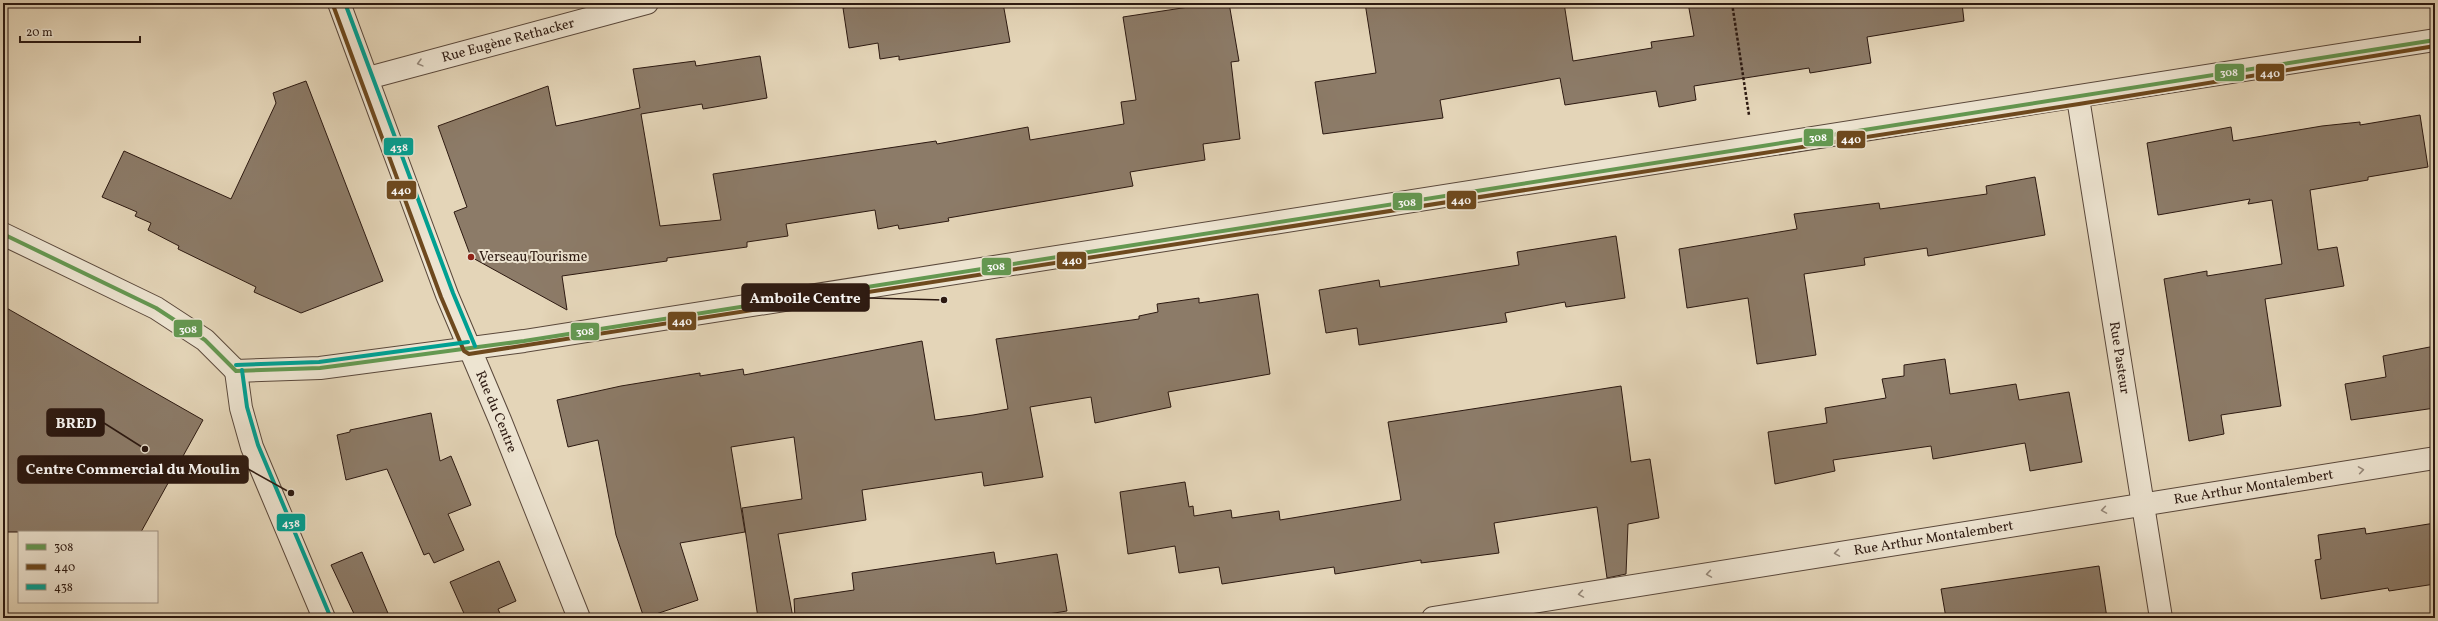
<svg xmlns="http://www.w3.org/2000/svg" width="2438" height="621" viewBox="0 0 2438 621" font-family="Vollkorn,serif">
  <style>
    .building { fill: #8c7b68; stroke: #2c1911 }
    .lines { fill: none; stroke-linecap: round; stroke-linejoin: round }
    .minor-casing { stroke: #5a483b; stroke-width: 24 }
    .tertiary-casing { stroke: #5a483b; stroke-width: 24 }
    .path { stroke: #2c1911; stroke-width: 2.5; stroke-dasharray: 3 2; stroke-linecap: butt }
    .minor { stroke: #ede4d1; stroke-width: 22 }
    .tertiary { stroke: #ede4d1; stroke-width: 22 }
    .bus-1-casing { stroke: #ede4d1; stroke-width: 7 }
    .bus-2-casing { stroke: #ede4d1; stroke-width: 7 }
    .bus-3-casing { stroke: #ede4d1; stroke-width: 7 }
    .bus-1 { stroke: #649851; stroke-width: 4 }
    .bus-2 { stroke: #6e491e; stroke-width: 4 }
    .bus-3 { stroke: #00a092; stroke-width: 4 }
    .oneway { stroke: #96897b }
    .poi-dot { fill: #8f2418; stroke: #ede4d1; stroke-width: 1.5 }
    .labels { text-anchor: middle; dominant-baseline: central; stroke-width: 4; stroke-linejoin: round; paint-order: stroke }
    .street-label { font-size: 14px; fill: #2c1911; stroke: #ede4d1 }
    .poi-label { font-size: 14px; fill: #2c1911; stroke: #ede4d1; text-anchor: start }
    .leader { fill: none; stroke: #2c1911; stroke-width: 1.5 }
    .callout-dot { fill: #2c1911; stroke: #ede4d1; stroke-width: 1.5 }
    .callout { fill: #2c1911; stroke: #2c1911; stroke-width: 1.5 }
    .callout-label { font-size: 15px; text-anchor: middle; font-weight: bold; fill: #fff }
    .line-badge { stroke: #ede4d1; stroke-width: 1.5 }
    .badge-label { font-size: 11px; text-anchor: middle; font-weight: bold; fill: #fff }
  </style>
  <rect width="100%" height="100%" fill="#e4d5b8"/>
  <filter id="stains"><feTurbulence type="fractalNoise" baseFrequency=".005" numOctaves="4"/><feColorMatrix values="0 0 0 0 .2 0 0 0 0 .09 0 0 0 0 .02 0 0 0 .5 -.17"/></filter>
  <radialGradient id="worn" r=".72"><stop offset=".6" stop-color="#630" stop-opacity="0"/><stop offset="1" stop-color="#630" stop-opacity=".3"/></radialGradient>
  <g class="building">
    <path d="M872,3H1003L1010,42L899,60V56L880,59L878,43L849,48L843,8Z"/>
    <path d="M1215,3H1229L1239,61L1231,62L1240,139L1203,144L1205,160L1130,172L1133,186L948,218L949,221L899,229L898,225L878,229L875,210L786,224L788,236L747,242V247L667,258V261L562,276L567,310L471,257L454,212L467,207L438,126L548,86L556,126L640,108L633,69L695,61L696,66L760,56L767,98L703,109L702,104L641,114L660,226L721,220L713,174L936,141L937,144L1028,127L1030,140L1124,124L1121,102L1136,100L1123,17Z"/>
    <path d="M1365,3H1564L1573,61L1652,48L1651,42L1694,36L1688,3H1962L1964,21L1867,37L1871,63L1810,73L1809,68L1694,86L1696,100L1659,107L1656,91L1565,105L1560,78L1440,100L1443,118L1323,134L1315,82L1376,73Z"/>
    <path d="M306,81L383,281L301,313L254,292L256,287L178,249L179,246L148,230L151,223L135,216L137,212L102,197L124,151L231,199L276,103L273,93Z"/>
    <path d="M2420,115L2428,167L2368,177V180L2310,190L2318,250L2337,247L2344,286L2265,299L2281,406L2221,415L2224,434L2189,441L2164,279L2207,271V276L2282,264L2272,200L2248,204L2250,199L2158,215L2147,143L2231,127L2233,141L2322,126L2360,122V125Z"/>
    <path d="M2035,177L2045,235L1928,256L1927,248L1864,258L1865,265L1804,274L1816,355L1757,364L1748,298L1687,308L1679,249L1797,229L1794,214L1879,203L1880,209L1987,194L1986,186Z"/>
    <path d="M1616,236L1625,298L1566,307L1565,302L1505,313L1507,322L1359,345L1357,328L1326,333L1319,290L1379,280L1380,287L1519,265L1517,252Z"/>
    <path d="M1258,294L1270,374L1168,392L1171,407L1095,423L1091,397L1030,407L1043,477L984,486L982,472L862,490L866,520L778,534L793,618H758L742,508L802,499L794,437L731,447L745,532L680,543L698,600L644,618L616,535L598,440L568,447L557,400L621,386L700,373V376L743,369L744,375L922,341L935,420L973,415L1008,409L996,339L1139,319V316L1158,312L1157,304L1199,298V303Z"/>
    <path d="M3,306L203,420L141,532H3Z"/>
    <path d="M2435,346V408L2351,420L2345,384L2386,377L2383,356Z"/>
    <path d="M1945,359L1950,394L2016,384L2019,400L2069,392L2082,462L2030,471L2025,443L1933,459L1931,446L1833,460L1835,471L1775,484L1768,432L1827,423L1825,408L1886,398L1882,379L1904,376V365Z"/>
    <path d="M1621,386L1631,462L1650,459L1659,518L1628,524L1626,574L1607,578L1597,507L1494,523L1499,553L1421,563V560L1335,574L1334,567L1222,584L1219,567L1179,573L1175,546L1128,554L1120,492L1185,482L1189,507L1193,506L1194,516L1231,510L1232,518L1279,511L1280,520L1401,500L1388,422Z"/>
    <path d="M431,413L440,461L451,456L471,505L448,514L464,550L434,563L429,553L424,555L387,469L346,480L337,435L350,432V430Z"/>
    <path d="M2435,523V584L2389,591L2388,588L2321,599L2315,560L2321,559L2318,535L2365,528L2366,534Z"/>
    <path d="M362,552L390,618H356L331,565Z"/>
    <path d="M994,552L996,564L1057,554L1067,611L1023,618H795L794,599L854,590L852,573Z"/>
    <path d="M499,561L516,601L498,609L502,618H466L450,582Z"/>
    <path d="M2099,566L2107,618H1946L1941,589Z"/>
  </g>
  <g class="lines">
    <defs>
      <g id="minor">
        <path id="s1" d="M339,3L447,295L500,420L579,618"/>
        <path id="s2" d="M368,78L647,3"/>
        <path id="s3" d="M2078,98L2161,618"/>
        <path d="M236,371L241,408L252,447L324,618"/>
        <path id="s4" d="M1433,618L2435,458"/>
      </g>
      <path id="tertiary" d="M3,234L156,308L205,340L236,371L320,368L524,341L2435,40"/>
    </defs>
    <use href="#minor" class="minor-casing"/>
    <use href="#tertiary" class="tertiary-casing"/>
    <path class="path" d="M1732,3L1749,115"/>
    <use href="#minor" class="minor"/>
    <use href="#tertiary" class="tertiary"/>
    <defs>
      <path id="bus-1" d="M3,234L156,308L205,340L236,371L320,368L524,341L2435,40"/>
      <path id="bus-2" d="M333,5L441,297L464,351L469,354L2079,104L2435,46"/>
      <g id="bus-3">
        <path d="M345,3L453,293L475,346"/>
        <path d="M236,365L319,362L468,342"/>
        <path d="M242,370L247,407L258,445L330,616"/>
      </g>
    </defs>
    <use href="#bus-1" class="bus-1-casing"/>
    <use href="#bus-2" class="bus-2-casing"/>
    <use href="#bus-3" class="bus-3-casing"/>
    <use href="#bus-1" class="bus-1"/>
    <use href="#bus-2" class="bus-2"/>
    <use href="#bus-3" class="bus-3"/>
  </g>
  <defs><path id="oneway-chevron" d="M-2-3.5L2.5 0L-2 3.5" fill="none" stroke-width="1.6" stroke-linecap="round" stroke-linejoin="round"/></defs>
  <g class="oneway">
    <use href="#oneway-chevron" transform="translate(420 63) rotate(165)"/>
    <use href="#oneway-chevron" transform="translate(2361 470) rotate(-9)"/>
    <use href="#oneway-chevron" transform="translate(2104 510) rotate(171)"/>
    <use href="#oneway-chevron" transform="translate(1837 553) rotate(171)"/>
    <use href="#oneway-chevron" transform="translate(1709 574) rotate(171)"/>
    <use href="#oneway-chevron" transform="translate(1581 594) rotate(171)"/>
  </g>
  <circle class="poi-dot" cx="471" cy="257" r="4"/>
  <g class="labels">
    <g class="street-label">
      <text stroke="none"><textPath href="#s2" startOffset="145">Rue Eugène Rethacker</textPath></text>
      <text stroke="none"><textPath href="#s3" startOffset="263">Rue Pasteur</textPath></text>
      <text stroke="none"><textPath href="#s1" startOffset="438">Rue du Centre</textPath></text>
      <text stroke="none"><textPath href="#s4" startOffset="831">Rue Arthur Montalembert</textPath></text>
      <text stroke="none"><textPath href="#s4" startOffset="507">Rue Arthur Montalembert</textPath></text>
    </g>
    <g class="poi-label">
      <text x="479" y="257">Verseau Tourisme</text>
    </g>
  </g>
  <path class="leader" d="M944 300L869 298M145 449L104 423M291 493L248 469"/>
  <g class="callout-dot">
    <circle cx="944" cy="300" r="4"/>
    <circle cx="145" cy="449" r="4"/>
    <circle cx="291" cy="493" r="4"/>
  </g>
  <g class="callout">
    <rect x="742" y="284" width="127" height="27" rx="4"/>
    <rect x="47" y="409" width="57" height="27" rx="4"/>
    <rect x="18" y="456" width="230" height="27" rx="4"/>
  </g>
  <g class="callout-label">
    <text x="805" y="303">Amboile Centre</text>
    <text x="76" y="428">BRED</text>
    <text x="133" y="474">Centre Commercial du Moulin</text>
  </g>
  <g class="line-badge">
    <rect x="2214" y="63" width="31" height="19" rx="4" fill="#649851"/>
    <rect x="2255" y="63" width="30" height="19" rx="4" fill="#6e491e"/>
    <rect x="1803" y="128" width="31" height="19" rx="4" fill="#649851"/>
    <rect x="1836" y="130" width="30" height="19" rx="4" fill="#6e491e"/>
    <rect x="383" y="137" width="31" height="19" rx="4" fill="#00a092"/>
    <rect x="386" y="180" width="31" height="20" rx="4" fill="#6e491e"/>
    <rect x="1446" y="190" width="31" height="20" rx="4" fill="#6e491e"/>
    <rect x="1392" y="192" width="31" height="19" rx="4" fill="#649851"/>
    <rect x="1056" y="251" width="31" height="19" rx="4" fill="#6e491e"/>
    <rect x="981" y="257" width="31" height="19" rx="4" fill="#649851"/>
    <rect x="667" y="311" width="30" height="20" rx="4" fill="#6e491e"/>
    <rect x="173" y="319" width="30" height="19" rx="4" fill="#649851"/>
    <rect x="570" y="322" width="30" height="19" rx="4" fill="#649851"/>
    <rect x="276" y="513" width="30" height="19" rx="4" fill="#00a092"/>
  </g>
  <g class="badge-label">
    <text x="2229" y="76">308</text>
    <text x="2270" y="77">440</text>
    <text x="1818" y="141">308</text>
    <text x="1851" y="143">440</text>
    <text x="399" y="151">438</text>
    <text x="401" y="194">440</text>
    <text x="1461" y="204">440</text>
    <text x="1407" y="206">308</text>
    <text x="1072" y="264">440</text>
    <text x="996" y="270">308</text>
    <text x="682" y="325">440</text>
    <text x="188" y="333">308</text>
    <text x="585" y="335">308</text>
    <text x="291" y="527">438</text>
  </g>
  <rect width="2438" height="621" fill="none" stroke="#e4d5b8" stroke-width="16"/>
  <rect x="4" y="4" width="2430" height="613" fill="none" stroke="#2c1911" stroke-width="2"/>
  <rect x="8" y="8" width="2422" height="605" fill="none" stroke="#2c1911"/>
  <rect x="18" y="531" width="140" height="72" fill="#ede4d1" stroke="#a09384"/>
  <rect x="26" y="544" width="20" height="6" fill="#649851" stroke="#a09384"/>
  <text x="54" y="551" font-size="12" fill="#2c1911">308</text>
  <rect x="26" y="564" width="20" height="6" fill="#6e491e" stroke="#a09384"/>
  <text x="54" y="571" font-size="12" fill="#2c1911">440</text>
  <rect x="26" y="584" width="20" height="6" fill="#00a092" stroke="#a09384"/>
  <text x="54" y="591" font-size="12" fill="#2c1911">438</text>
  <path d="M20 36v6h120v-6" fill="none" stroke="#2c1911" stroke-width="2"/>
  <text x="26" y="36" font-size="12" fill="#2c1911" stroke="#ede4d1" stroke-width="3" paint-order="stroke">20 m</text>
  <rect width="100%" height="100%" filter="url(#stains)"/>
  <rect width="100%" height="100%" fill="url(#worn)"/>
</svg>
